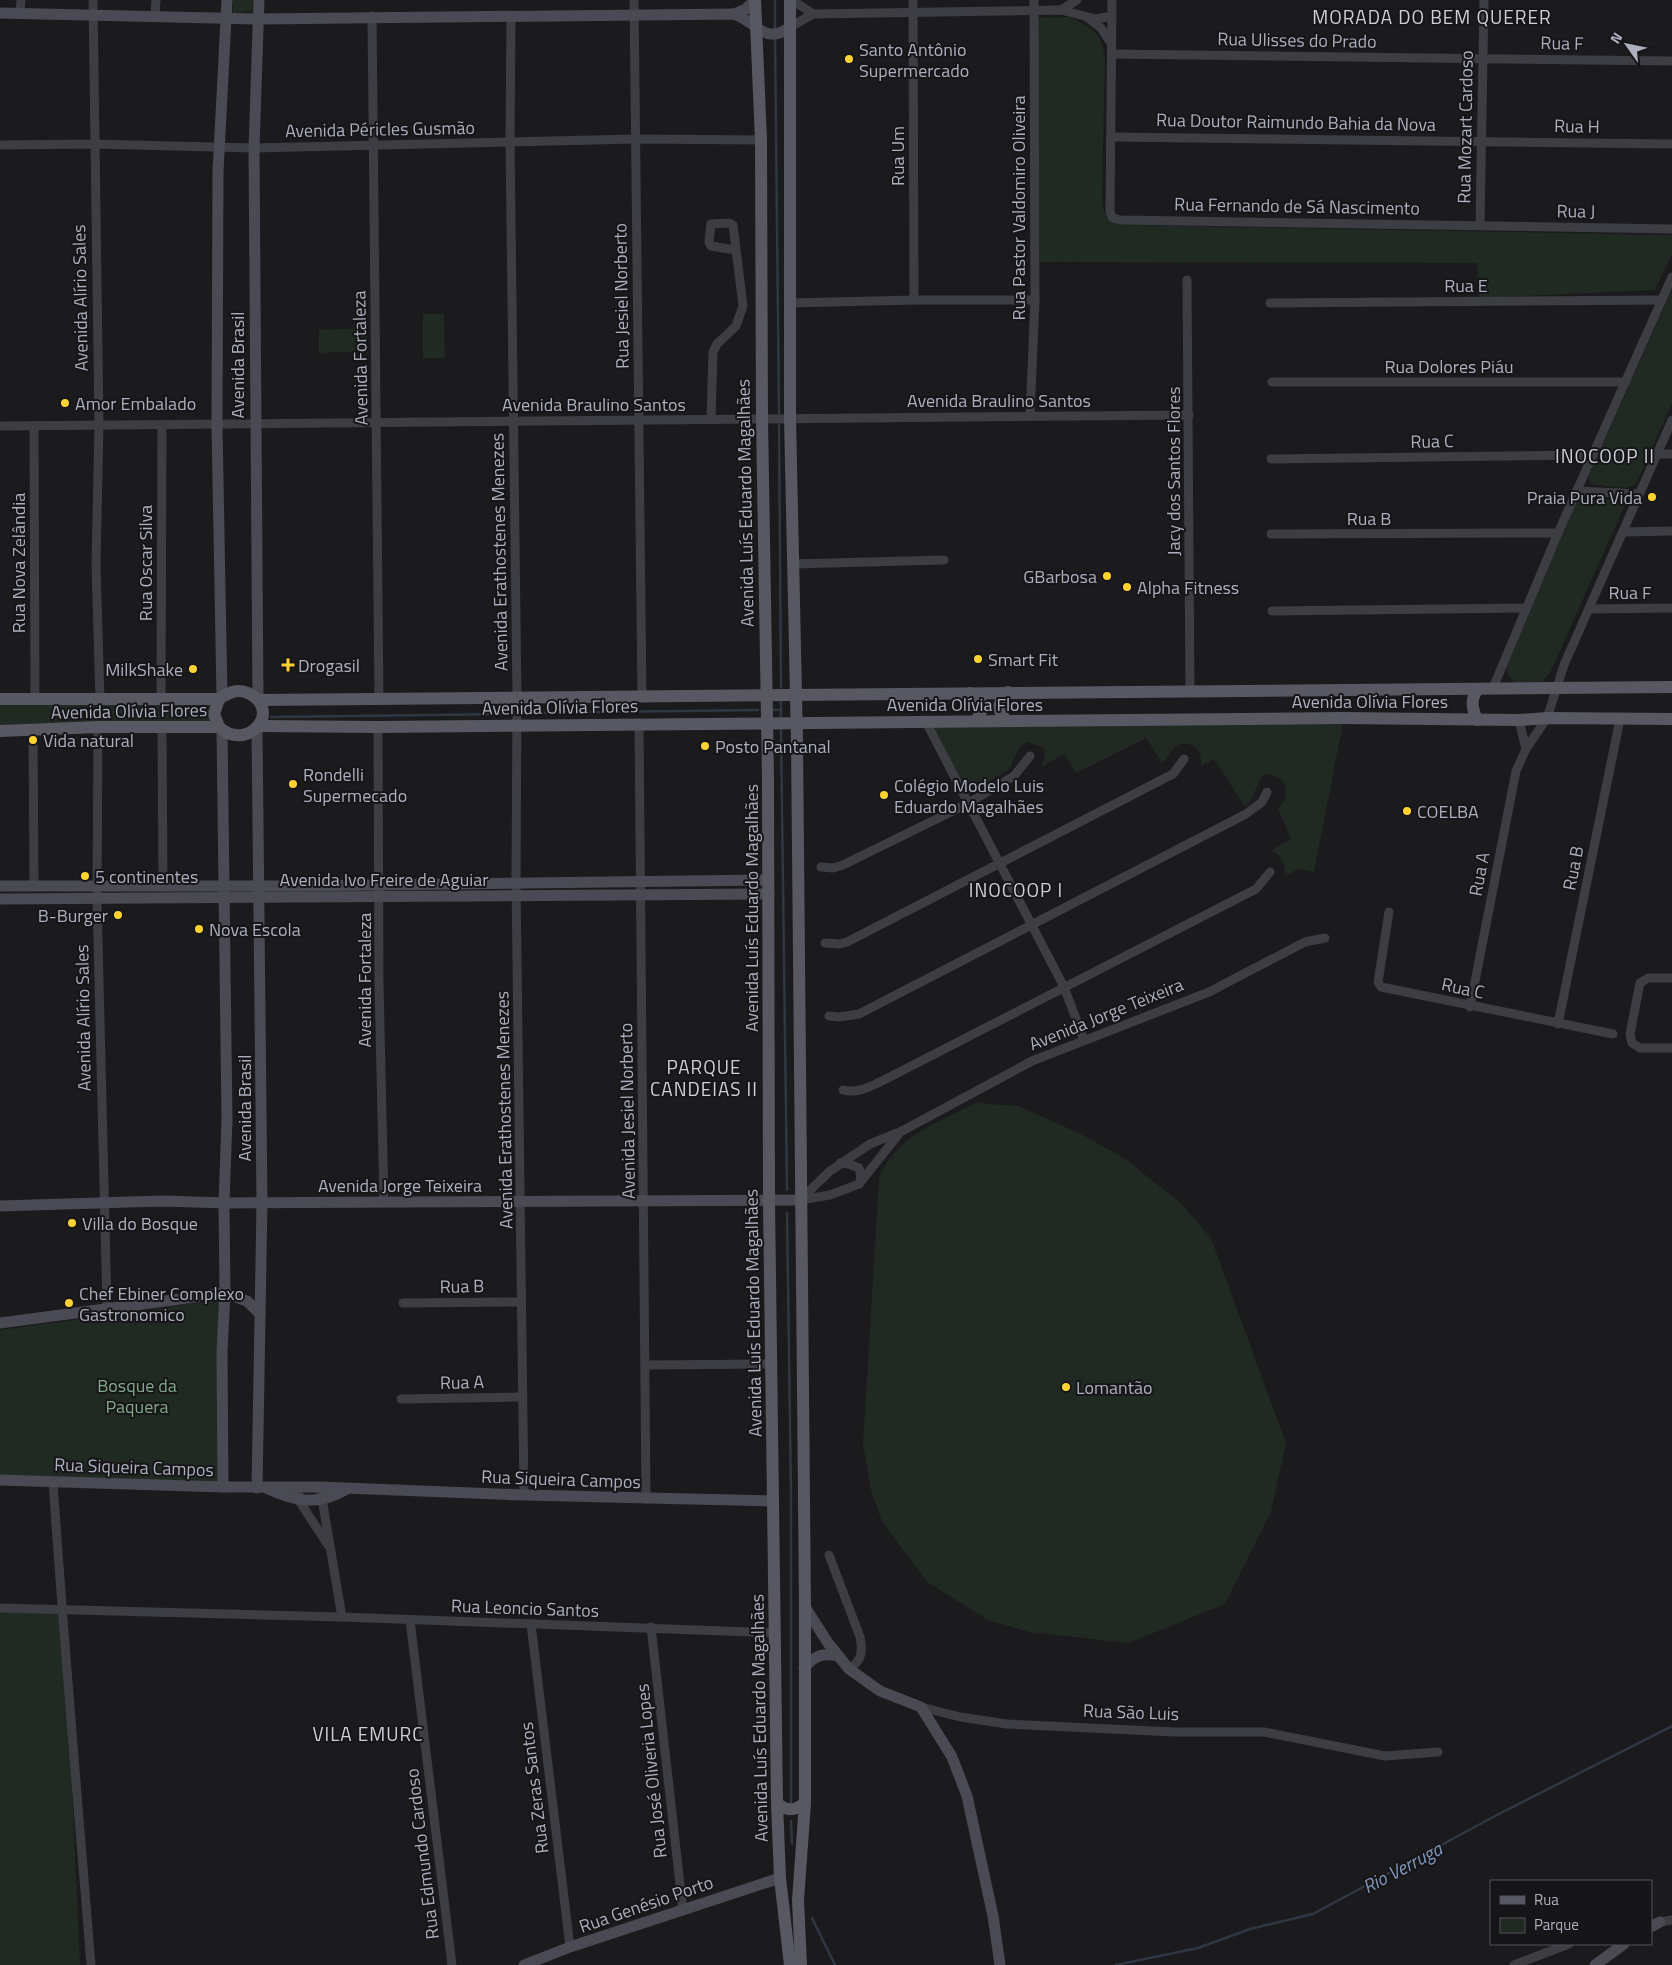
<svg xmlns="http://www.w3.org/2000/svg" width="1672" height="1965" viewBox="0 0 1672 1965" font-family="'Titillium Web',sans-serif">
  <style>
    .green { fill: #202922 }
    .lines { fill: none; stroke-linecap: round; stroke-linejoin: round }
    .stream { stroke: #2f3743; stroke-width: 2.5 }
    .street { stroke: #3d3d44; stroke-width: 9 }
    .secondary { stroke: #494a53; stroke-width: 11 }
    .primary { stroke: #575862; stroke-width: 12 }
    .poi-dot { fill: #ffd330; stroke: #161518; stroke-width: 2 }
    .labels { text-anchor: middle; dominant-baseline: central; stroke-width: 4; stroke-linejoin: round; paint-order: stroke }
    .street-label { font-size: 18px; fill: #acafbd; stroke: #161518 }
    .poi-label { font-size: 18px; fill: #acafbd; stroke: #161518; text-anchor: start }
    .park-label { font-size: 18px; fill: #82a989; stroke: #161518 }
    .neighbourhood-label { font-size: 19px; letter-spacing: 1px; fill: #cdcfd9; stroke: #161518 }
    .water-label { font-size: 19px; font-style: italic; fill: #8198ba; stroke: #161518 }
  </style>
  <rect width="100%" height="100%" fill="#1b1a1d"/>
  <g class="green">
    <path d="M233,0H253L252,11L233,13Z"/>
    <path d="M1070,17C1093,29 1102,32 1105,59L1102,200C1104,216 1108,221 1123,225L1672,235V254L1655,290L1478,298L1477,263L1040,262L1036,18Z"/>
    <path d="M1672,290V404L1636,484L1626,488L1590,484L1589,475Z"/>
    <path d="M423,314H444L445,358H423Z"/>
    <path d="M367,328V351L319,353V330Z"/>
    <path d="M1577,499L1622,500L1625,505L1550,673L1542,682H1514L1507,674L1508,664Z"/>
    <path d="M219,699V728L0,729V701Z"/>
    <path d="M1343,723L1314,872L1298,869L1285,876C1285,864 1282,857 1272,850L1291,839L1278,809L1286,798L1285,784C1255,755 1260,798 1245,807L1214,759L1201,766C1201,762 1201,757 1200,754C1197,744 1181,740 1174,748C1169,753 1169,758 1162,763L1146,738L1076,773L1064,754L1041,767L1045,756L1044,748L1028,742L1020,746L1009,769L967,795L933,732L934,727Z"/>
    <path d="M976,1103L1018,1106L1077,1132L1124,1158L1181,1203L1211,1238L1286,1443L1271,1512L1225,1604L1129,1643L1029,1632L988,1620L927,1582L882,1522L871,1490L863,1444L879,1178C895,1137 938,1122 976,1103Z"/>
    <path d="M219,1300L223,1482L0,1475V1330Z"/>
    <path d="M0,1608H64L80,1965H0Z"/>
  </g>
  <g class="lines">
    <g class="stream">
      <path d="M775,0V31"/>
      <path d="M775,36L779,416"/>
      <path d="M779,421L781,687"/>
      <path d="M773,710H781"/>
      <path d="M520,713L758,710"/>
      <path d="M781,716V701"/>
      <path d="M271,717L514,714"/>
      <path d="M781,730L787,1190"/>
      <path d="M787,1213L791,1494V1803"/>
      <path d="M791,1821L792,1844"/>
      <path d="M812,1918L835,1965"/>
      <path d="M1116,1965L1198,1948L1250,1929L1313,1914L1497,1815L1672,1726"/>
    </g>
    <g class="street">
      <path d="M93,0L99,424L96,565L100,700"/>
      <path d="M634,0L642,698"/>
      <path d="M792,0L813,14"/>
      <path d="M913,0L914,300"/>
      <path d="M1112,0L1110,212L1113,218L1121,220L1672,229"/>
      <path d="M1061,10L1077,0"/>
      <path d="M20,13L21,0"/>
      <path d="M155,15L156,0"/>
      <path d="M511,15L510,142L517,699L516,883L524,1495"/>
      <path d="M372,16L379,700"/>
      <path d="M1088,18L1101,28L1111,43"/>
      <path d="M790,27L813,14L1061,10L1096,19L1112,16"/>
      <path d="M1112,54L1672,61"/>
      <path d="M1111,137L1672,144"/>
      <path d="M0,145L93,144L254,148L636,139L761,140"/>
      <path d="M1480,225L1484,0"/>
      <path d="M1187,280L1190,692"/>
      <path d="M790,303L914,300H1035"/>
      <path d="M1270,303L1662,300"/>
      <path d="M1272,382H1626"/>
      <path d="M1030,416L1035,300L1034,0"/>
      <path d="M711,419L713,352L717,344L736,326L743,306L733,225L729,223L711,224L709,242L711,246L735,250"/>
      <path d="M0,426L1189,415"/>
      <path d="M34,427L35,699"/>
      <path d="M1656,454H1672"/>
      <path d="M1271,459L1593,455"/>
      <path d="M1577,491L1639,494"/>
      <path d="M1623,532L1672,531"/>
      <path d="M1271,534L1558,533"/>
      <path d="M792,564L944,560"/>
      <path d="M1589,609L1672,608"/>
      <path d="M1272,611L1526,608"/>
      <path d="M1493,688L1558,533L1672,277"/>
      <path d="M161,700L162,425"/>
      <path d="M1519,720L1526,749"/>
      <path d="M926,722L1064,987L1084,1040"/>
      <path d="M639,723L646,1499"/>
      <path d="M98,727L97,899L107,1307"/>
      <path d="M162,727L163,886"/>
      <path d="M378,727L379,984L384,1202"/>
      <path d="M33,730L34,886"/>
      <path d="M821,867L833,868L843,865L967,804L1014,776L1030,756"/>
      <path d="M1389,912L1378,982L1381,987L1613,1034"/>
      <path d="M825,943L840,944L847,942L1173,774L1184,759"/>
      <path d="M1672,978H1648L1640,983L1630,1034L1632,1043L1640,1048H1672"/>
      <path d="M1470,1007L1516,771L1526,749L1547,718L1564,665L1672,420"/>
      <path d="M829,1016L839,1017L859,1014L1246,814L1262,802L1267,792"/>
      <path d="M1558,1024L1620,719"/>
      <path d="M843,1090C858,1094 871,1086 884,1080L1256,889L1270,872"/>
      <path d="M840,1163L849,1164L859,1168L861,1177L859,1184"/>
      <path d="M801,1199L830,1171L870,1144L902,1131L1032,1061L1209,992L1305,942L1325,938"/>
      <path d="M800,1200L830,1195L859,1184L898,1135"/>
      <path d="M403,1303L521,1302"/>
      <path d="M646,1365L771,1364"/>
      <path d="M401,1399L523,1397"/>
      <path d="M53,1482C64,1643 78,1804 91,1965"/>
      <path d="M320,1487L342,1617L776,1633"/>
      <path d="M299,1495L298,1499L328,1545"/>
      <path d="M829,1555L860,1637C863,1651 862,1661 849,1669"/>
      <path d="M0,1608L342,1617"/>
      <path d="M410,1620L452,1965"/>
      <path d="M531,1624L570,1947"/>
      <path d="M651,1627L683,1911"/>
      <path d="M921,1707L960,1717L1007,1724L1174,1732H1264L1385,1756L1438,1752"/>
      <path d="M1655,1923L1672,1920"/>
      <path d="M1514,1965L1569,1944"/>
    </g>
    <g class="secondary">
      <path d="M0,13L259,19L734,14C757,22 765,46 790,27"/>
      <path d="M734,14L746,9L755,0"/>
      <path d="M222,697L217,425L218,172L227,0"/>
      <path d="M258,699L254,148L259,0"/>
      <path d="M257,728L262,1203L257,1488"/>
      <path d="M222,731L227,1120L224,1203L225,1293L222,1352L223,1487"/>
      <path d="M0,886H293L768,880"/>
      <path d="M0,899L769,894"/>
      <path d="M0,1206L162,1201L227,1203L800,1200"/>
      <path d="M0,1323L225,1293L247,1301L260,1314"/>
      <path d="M0,1480L223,1487H320L524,1495L773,1501"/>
      <path d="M266,1488C296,1502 318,1506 347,1489"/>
      <path d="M805,1607L828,1643L849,1669L880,1691L921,1707L952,1757L967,1796L993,1916L1000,1965"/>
      <path d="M804,1668C815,1655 822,1653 839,1656"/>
      <path d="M1651,1927L1660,1922"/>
      <path d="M524,1965L570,1947L780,1878"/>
      <path d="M1595,1965L1624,1944"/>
    </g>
    <g class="primary">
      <path d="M755,0L761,140L762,419L768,779L769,1202L777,1803L780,1878L790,1965"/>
      <path d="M790,0V418L797,741L805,1607V1803L798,1900L801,1965"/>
      <path d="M970,693L982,704V710L976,721"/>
      <path d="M0,699H219C228,693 237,688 248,693C284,711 247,753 219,727H98L0,731"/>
      <path d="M259,700L1672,687"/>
      <path d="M1006,720C996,709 998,702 1008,692"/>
      <path d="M1477,720C1472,708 1470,699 1478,689"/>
      <path d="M258,726L378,727L1342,718L1519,720L1547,718L1672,719"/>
      <path d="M219,727L214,714L219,699"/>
      <path d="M777,1803C787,1812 795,1811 805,1803"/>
    </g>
  </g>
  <g class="poi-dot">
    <circle cx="849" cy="59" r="5"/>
    <circle cx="65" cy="403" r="5"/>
    <circle cx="1652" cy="497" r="5"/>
    <circle cx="1107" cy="576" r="5"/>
    <circle cx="1127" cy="587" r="5"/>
    <circle cx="978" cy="659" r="5"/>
    <path d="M285.5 657.5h5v5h5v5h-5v5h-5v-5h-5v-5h5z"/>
    <circle cx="193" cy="669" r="5"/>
    <circle cx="33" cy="740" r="5"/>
    <circle cx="705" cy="746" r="5"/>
    <circle cx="293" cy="784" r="5"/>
    <circle cx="884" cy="795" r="5"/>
    <circle cx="1407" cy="811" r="5"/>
    <circle cx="85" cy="876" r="5"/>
    <circle cx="118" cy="915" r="5"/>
    <circle cx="199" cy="929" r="5"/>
    <circle cx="72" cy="1223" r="5"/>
    <circle cx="69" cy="1303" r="5"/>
    <circle cx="1066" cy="1387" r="5"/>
  </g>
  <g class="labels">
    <g class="street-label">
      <text transform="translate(1297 40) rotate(1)">Rua Ulisses do Prado</text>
      <text transform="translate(1562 43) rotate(1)">Rua F</text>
      <text transform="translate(1296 122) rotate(1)">Rua Doutor Raimundo Bahia da Nova</text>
      <text transform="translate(1577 126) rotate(1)">Rua H</text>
      <text transform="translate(1465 127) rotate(-89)">Rua Mozart Cardoso</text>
      <text transform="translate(380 129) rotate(-1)">Avenida Péricles Gusmão</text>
      <text transform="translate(897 156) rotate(-90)">Rua Um</text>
      <text transform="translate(1297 206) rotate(1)">Rua Fernando de Sá Nascimento</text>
      <text transform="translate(1018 208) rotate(-90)">Rua Pastor Valdomiro Oliveira</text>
      <text transform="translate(1576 211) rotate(1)">Rua J</text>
      <text x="1466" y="285">Rua E</text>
      <text transform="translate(621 296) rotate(-91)">Rua Jesiel Norberto</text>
      <text transform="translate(80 298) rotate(-91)">Avenida Alírio Sales</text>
      <text transform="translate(360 358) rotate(-91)">Avenida Fortaleza</text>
      <text transform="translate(237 365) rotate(-90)">Avenida Brasil</text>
      <text x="1449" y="366">Rua Dolores Piáu</text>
      <text x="999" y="400">Avenida Braulino Santos</text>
      <text x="594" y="404">Avenida Braulino Santos</text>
      <text transform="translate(1432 441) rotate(-1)">Rua C</text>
      <text transform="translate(1173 471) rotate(-90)">Jacy dos Santos Flores</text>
      <text transform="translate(745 503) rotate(-91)">Avenida Luís Eduardo Magalhães</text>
      <text x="1369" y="518">Rua B</text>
      <text transform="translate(499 552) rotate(-91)">Avenida Erathostenes Menezes</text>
      <text transform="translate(18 563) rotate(-90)">Rua Nova Zelândia</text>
      <text transform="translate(145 563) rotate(-90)">Rua Oscar Silva</text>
      <text x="1630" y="592">Rua F</text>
      <text x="1370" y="701">Avenida Olívia Flores</text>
      <text x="965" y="704">Avenida Olívia Flores</text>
      <text transform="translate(560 707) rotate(-1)">Avenida Olívia Flores</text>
      <text transform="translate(129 711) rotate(-1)">Avenida Olívia Flores</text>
      <text transform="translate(1573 868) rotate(-79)">Rua B</text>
      <text transform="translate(1479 874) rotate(-79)">Rua A</text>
      <text x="384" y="879">Avenida Ivo Freire de Aguiar</text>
      <text transform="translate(751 908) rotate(-90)">Avenida Luís Eduardo Magalhães</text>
      <text transform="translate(364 980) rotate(-90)">Avenida Fortaleza</text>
      <text transform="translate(1463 988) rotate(12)">Rua C</text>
      <text transform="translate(1106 1014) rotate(-22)">Avenida Jorge Teixeira</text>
      <text transform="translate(83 1018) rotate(-91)">Avenida Alírio Sales</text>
      <text transform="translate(244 1108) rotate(-90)">Avenida Brasil</text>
      <text transform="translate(504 1110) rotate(-91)">Avenida Erathostenes Menezes</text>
      <text transform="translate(627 1111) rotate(-91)">Avenida Jesiel Norberto</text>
      <text x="400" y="1185">Avenida Jorge Teixeira</text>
      <text transform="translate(462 1286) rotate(-1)">Rua B</text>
      <text transform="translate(753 1313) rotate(-91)">Avenida Luís Eduardo Magalhães</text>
      <text transform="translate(462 1382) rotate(-1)">Rua A</text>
      <text transform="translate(134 1467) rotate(2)">Rua Siqueira Campos</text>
      <text transform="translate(561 1479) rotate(2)">Rua Siqueira Campos</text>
      <text transform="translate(525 1608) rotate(2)">Rua Leoncio Santos</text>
      <text transform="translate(1131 1712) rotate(2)">Rua São Luis</text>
      <text transform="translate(759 1718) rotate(-91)">Avenida Luís Eduardo Magalhães</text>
      <text transform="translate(651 1771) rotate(-96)">Rua José Oliveria Lopes</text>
      <text transform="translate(534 1788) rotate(-97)">Rua Zeras Santos</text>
      <text transform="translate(422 1854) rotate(-97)">Rua Edmundo Cardoso</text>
      <text transform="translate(646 1904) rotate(-19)">Rua Genésio Porto</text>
    </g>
    <g class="poi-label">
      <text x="859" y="49">Santo Antônio<tspan x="859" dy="21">Supermercado</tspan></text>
      <text x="75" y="403">Amor Embalado</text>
      <text x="1642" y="497" text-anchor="end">Praia Pura Vida</text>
      <text x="1097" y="576" text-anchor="end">GBarbosa</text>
      <text x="1137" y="587">Alpha Fitness</text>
      <text x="988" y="659">Smart Fit</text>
      <text x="298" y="665">Drogasil</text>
      <text x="183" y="669" text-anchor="end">MilkShake</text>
      <text x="43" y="740">Vida natural</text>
      <text x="715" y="746">Posto Pantanal</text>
      <text x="303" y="774">Rondelli<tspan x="303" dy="21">Supermecado</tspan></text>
      <text x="894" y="785">Colégio Modelo Luis<tspan x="894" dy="21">Eduardo Magalhães</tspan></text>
      <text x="1417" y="811">COELBA</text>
      <text x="95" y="876">5 continentes</text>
      <text x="108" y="915" text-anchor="end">B-Burger</text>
      <text x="209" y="929">Nova Escola</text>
      <text x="82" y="1223">Villa do Bosque</text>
      <text x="79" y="1293">Chef Ebiner Complexo<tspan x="79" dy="21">Gastronomico</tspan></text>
      <text x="1076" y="1387">Lomantão</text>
    </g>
    <g class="park-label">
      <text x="137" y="1385">Bosque da<tspan x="137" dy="21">Paquera</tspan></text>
    </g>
    <g class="neighbourhood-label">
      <text x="1432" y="16">MORADA DO BEM QUERER</text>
      <text x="1605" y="455">INOCOOP II</text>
      <text x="1016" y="889">INOCOOP I</text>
      <text x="704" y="1066">PARQUE<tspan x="704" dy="22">CANDEIAS II</tspan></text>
      <text x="368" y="1733">VILA EMURC</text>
    </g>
    <g class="water-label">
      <text transform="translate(1402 1867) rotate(-28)">Rio Verruga</text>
    </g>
  </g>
  <rect x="1490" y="1880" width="162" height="65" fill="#161518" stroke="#52535a"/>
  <rect x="1500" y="1896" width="25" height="8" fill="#575862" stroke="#52535a"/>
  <text x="1534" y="1905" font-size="15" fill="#acafbd">Rua</text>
  <rect x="1500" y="1918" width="25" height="15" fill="#202922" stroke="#52535a"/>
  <text x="1534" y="1930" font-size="15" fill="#acafbd">Parque</text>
  <g transform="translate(1627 45) rotate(303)" stroke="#161518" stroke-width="4" paint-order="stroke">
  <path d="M0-4L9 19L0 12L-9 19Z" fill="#acafbd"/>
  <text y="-8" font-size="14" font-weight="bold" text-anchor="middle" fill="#acafbd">N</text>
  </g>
</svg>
